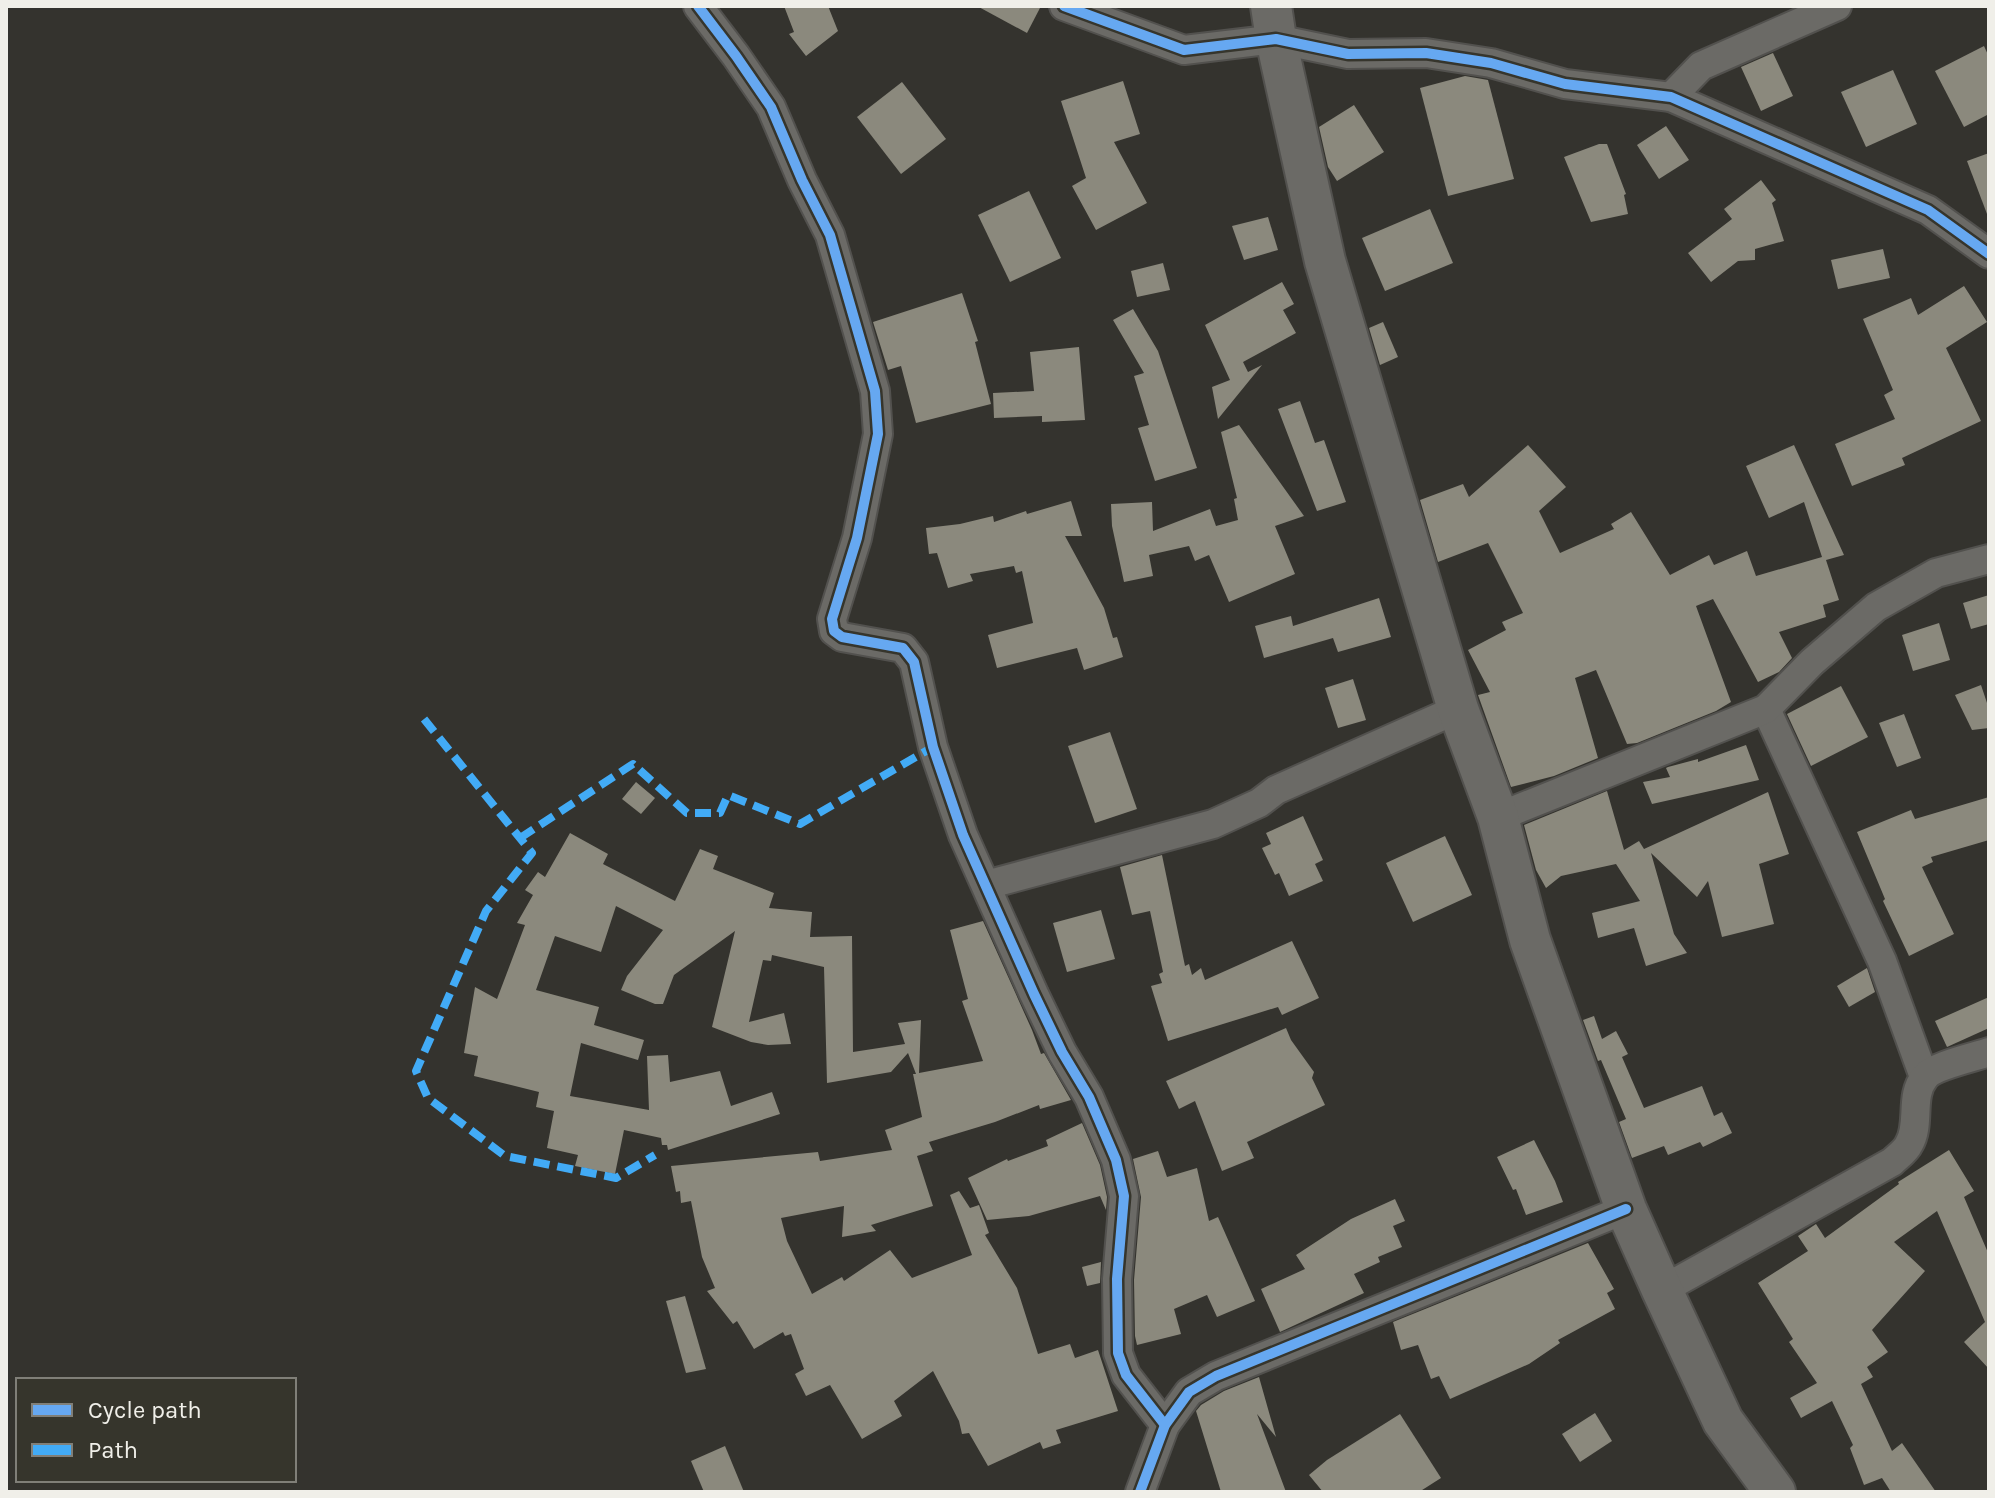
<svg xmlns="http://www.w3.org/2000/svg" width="1995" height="1498" viewBox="0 0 1995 1498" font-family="Karla,sans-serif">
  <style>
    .building { fill: #8b897d }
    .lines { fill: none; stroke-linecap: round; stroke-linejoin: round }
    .street-casing { stroke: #52514e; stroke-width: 32 }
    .secondary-casing { stroke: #52514e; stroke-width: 44 }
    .street { stroke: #6b6a66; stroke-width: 28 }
    .secondary { stroke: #6b6a66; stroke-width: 40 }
    .quiet { stroke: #42abf6; stroke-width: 8; stroke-dasharray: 16 8; stroke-linecap: butt }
    .cycleway-casing { stroke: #36352c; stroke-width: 15 }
    .cycleway { stroke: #66a8f1; stroke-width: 10 }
  </style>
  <rect width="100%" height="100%" fill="#34332e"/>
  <g class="building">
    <path d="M784,6H828L838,31L806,56L789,34L794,32Z"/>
    <path d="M977,6H1041L1027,33Z"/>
    <path d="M1984,46L1989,57V114L1964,127L1935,71Z"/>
    <path d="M1773,53L1793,96L1761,111L1741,67Z"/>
    <path d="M1893,70L1917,124L1866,147L1841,92Z"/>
    <path d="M1465,76L1488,80L1514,179L1448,196L1420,88Z"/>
    <path d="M1123,81L1140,134L1114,142L1147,203L1096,230L1072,186L1086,178L1061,101Z"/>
    <path d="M902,82L946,139L901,174L857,117Z"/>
    <path d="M1354,105L1384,152L1337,181L1328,167L1319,127Z"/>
    <path d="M1666,126L1689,160L1659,179L1637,145Z"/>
    <path d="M1599,144H1607L1626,194L1624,195L1628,214L1591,222L1564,157Z"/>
    <path d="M1989,153V213L1987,214L1967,161Z"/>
    <path d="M1761,180L1776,200L1772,203L1784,241L1755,249V260L1738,261L1711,282L1688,253L1732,219L1724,209Z"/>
    <path d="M1029,191L1061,258L1010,282L978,215Z"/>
    <path d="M1430,209L1453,263L1385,291L1362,238Z"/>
    <path d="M1268,217L1278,250L1244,260L1232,226Z"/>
    <path d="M1883,249L1890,278L1838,289L1831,260Z"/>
    <path d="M1163,263L1170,290L1137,297L1131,271Z"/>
    <path d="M1282,282L1294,304L1283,310L1296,333L1243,362L1248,372L1262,365L1218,419L1212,387L1230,380L1205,325Z"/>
    <path d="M1964,286L1987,322L1946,348L1981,421L1902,458L1905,465L1852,486L1835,444L1895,419L1884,395L1893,390L1863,319L1911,298L1918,315Z"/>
    <path d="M962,293L978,341L975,342L991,404L916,423L901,366L888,370L873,322Z"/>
    <path d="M1133,309L1158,351L1197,468L1155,481L1138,428L1149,425L1134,376L1144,373L1113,320Z"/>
    <path d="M1383,322L1398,357L1380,365L1369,328Z"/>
    <path d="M1079,347L1085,420L1042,422V416L994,418L993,393L1034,391L1030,352Z"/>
    <path d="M1300,401L1315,443L1324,440L1346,502L1317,511L1278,409Z"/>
    <path d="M1239,425L1304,516L1275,526L1295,574L1229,602L1209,555L1195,561L1189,546L1149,555L1153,576L1124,582L1112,526L1111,504L1152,502L1153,531L1210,509L1216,526L1238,520L1234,499L1237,498L1221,432Z"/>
    <path d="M1528,445L1566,487L1539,511L1560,553L1614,529L1611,524L1631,512L1670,575L1709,555L1714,565L1747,551L1756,576L1822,557L1804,502L1769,518L1746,466L1794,445L1844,555L1826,560L1839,600L1823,605L1826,617L1779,632L1792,658L1779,672L1758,682L1713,599L1696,606L1731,702L1716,711L1637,743L1627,744L1596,670L1575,678L1598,758L1554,776L1511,787L1478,695L1490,692L1468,650L1506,630L1502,622L1523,613L1488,543L1438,562L1420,500L1463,484L1469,497Z"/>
    <path d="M1071,501L1082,536H1065L1104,608L1113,638L1117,637L1123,657L1084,670L1077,648L997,668L988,635L1033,623L1022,571L1016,573L1014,566L970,574L973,581L948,588L937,553L929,554L926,528L960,524L993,516L994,522L1026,511L1027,514Z"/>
    <path d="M1989,595V624L1971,629L1963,603Z"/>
    <path d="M1379,598L1391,637L1338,652L1333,638L1264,658L1255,626L1291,616L1293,626Z"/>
    <path d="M1939,623L1950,660L1913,671L1902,635Z"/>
    <path d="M1353,679L1366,720L1338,728L1325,688Z"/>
    <path d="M1981,685L1989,709V728L1972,730L1955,695Z"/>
    <path d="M1841,686L1868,737L1811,766L1787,714Z"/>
    <path d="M1904,714L1921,758L1897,767L1879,723Z"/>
    <path d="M1110,732L1137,809L1095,823L1068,746Z"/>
    <path d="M1746,745L1759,780L1652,804L1643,782L1670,777L1666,768L1668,767L1698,759V762Z"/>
    <path d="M636,782L655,798L641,814L622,799Z"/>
    <path d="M1607,791L1624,850L1639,841L1644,849L1768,792L1789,854L1759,864L1774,924L1722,937L1708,881L1697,897L1651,853L1674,934L1687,953L1646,966L1634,928L1598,938L1592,913L1640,901L1616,864L1561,876L1546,888L1536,870L1524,825Z"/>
    <path d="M1989,797V840L1931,857L1933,862L1922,867L1954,934L1909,956L1883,901L1885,899L1857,832L1911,810L1915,819Z"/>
    <path d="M1303,816L1323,860L1315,864L1323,881L1289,896L1279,873L1275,875L1262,848L1271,844L1266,833Z"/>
    <path d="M570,833L608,854L603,864L675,901L700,849L718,856L713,869L774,893L769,908L812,912L810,937L852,936L853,1052L905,1044L898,1023L921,1020L919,1073L983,1061L962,1001L968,999L950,930L983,921L1032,1030L1041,1054L1044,1053L1071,1100L1040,1109L1039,1105L995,1122L929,1142L933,1151L917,1156L933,1206L871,1225L876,1231L842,1237L844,1206L781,1218L787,1241L812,1294L842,1277L844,1281L890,1250L912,1278L972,1255L950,1195L959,1191L970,1208L979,1205L989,1233L985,1235L1017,1288L1038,1354L1070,1344L1075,1358L1098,1350L1118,1411L1056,1430L1061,1443L1043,1449L1040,1442L988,1466L969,1433L962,1434L959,1421L933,1371L894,1401L902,1416L862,1439L830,1385L806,1396L795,1374L804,1369L791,1334L785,1336L783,1332L754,1349L737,1321L733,1324L707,1291L715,1288L702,1257L691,1201L681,1203L680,1191L676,1192L671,1166L818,1152L820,1161L892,1150L885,1130L922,1117L913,1074H916L908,1053L891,1072L827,1083L824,967L772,955L771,961L763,960L749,1022L784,1013L791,1044L768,1045L751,1042L712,1027L735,931L674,975L663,1004H655L621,990L627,976L663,930L616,906L601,952L555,936L536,990L599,1007L594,1025L644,1040L638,1060L581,1043L570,1096L649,1110L647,1056L668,1055L670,1082L720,1071L731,1106L772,1092L780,1114L668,1150L667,1145H662L661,1138L624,1130L615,1174L575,1166L578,1155L547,1148L554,1111L536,1107L539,1092L474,1076L478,1056L464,1053L475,987L497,999L525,925L517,923L533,895L525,890L538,872L545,877Z"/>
    <path d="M1445,836L1472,895L1413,922L1386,863Z"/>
    <path d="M1162,855L1185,966L1189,964L1192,975L1201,968L1205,980L1292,941L1319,998L1282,1015L1278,1007L1168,1041L1151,986L1162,983L1159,974L1163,972L1150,911L1132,915L1120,867Z"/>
    <path d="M1101,910L1115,959L1067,972L1053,923Z"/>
    <path d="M1867,968L1875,992L1849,1007L1837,986Z"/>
    <path d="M1989,997V1028L1947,1047L1935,1021Z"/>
    <path d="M1594,1016L1602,1039L1616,1031L1628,1054L1622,1057L1644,1108L1702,1086L1714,1116L1722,1112L1732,1133L1703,1147L1700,1142L1668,1155L1664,1146L1632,1158L1619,1122L1626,1119L1601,1060L1598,1061L1583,1020Z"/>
    <path d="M1286,1028L1291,1040L1314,1072L1312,1078L1325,1105L1247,1142L1254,1158L1222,1171L1195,1101L1179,1109L1166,1081Z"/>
    <path d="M1082,1123L1100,1165L1107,1197L1106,1210L1100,1196L1029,1216L987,1220L968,1178L1007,1159L1008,1161L1048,1146L1046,1140Z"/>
    <path d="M1534,1140L1555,1181L1563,1202L1526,1215L1516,1189L1513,1190L1497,1157Z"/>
    <path d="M1949,1150L1974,1191L1964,1197L1989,1255V1369L1964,1342L1985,1322L1937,1211L1894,1242L1925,1271L1872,1330L1888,1352L1867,1367L1873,1377L1861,1384L1892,1451L1902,1443L1936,1492H1891L1882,1478L1864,1485L1850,1448L1853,1445L1832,1401L1801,1418L1790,1398L1817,1383L1789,1342L1793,1339L1758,1283L1808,1251L1798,1236L1816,1224L1825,1238L1899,1184L1898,1182Z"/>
    <path d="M1158,1151L1167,1177L1197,1168L1209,1221L1218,1217L1255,1301L1217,1317L1207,1295L1174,1309L1181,1334L1137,1345L1135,1336L1134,1280L1141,1197L1133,1159Z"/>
    <path d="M1395,1199L1405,1221L1393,1226L1402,1247L1378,1257L1380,1262L1354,1274L1364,1293L1280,1332L1261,1289L1305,1269L1296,1255L1351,1219Z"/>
    <path d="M1588,1243L1614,1289L1607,1293L1615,1309L1558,1340L1560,1343L1529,1364L1450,1399L1439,1376L1431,1379L1418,1345L1401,1350L1393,1322Z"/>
    <path d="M1101,1262L1100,1283L1087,1286L1082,1267Z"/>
    <path d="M685,1296L706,1369L686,1373L666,1301Z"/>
    <path d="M1259,1377L1276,1437L1257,1414L1286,1492H1221L1196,1411L1201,1405L1224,1391Z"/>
    <path d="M1595,1413L1612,1441L1580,1462L1562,1434Z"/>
    <path d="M1400,1414L1441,1478L1419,1492H1323L1309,1475L1327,1460Z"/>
    <path d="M725,1446L744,1492H704L691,1461Z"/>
  </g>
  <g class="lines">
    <defs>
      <g id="street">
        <path d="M698,6L736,56L771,107L802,180L830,235L875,391L878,434L857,538L832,619L834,631L842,637L903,648L914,662L933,747L963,835L1034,994L1062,1052L1089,1097L1116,1160L1124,1196L1117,1279L1118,1353L1126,1375L1165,1425"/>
        <path d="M1064,6L1184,50L1276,39L1348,54L1426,53L1491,63L1565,84L1671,97L1928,210L1989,254"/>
        <path d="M1671,97L1701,66L1837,6"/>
        <path d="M1766,709L1882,961L1924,1077"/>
        <path d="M1498,817L1766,709L1812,662L1876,607L1936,573L1989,559"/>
        <path d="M986,885L1213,824L1259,803L1276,790L1458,709"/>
        <path d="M1662,1290L1892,1162C1897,1157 1906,1151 1909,1144C1921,1124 1909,1096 1925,1077C1933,1066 1975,1057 1989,1052"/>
        <path d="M1140,1492L1165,1425L1189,1392L1216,1376L1626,1209"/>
      </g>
      <path id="secondary" d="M1271,6L1276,39L1325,261L1458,709L1498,817L1530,940L1626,1209L1662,1290L1723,1421L1775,1492"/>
    </defs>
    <use href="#street" class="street-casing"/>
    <use href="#secondary" class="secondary-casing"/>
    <use href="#street" class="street"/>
    <use href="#secondary" class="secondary"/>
    <g class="quiet">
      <path d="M424,719L532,853L486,911L416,1071L428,1098L505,1156L616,1178L655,1155"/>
      <path d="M520,838L633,764L687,813H720L728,795L800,824L933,747"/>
    </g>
    <defs>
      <g id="cycleway">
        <path d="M698,6L736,56L771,107L802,180L830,235L875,391L878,434L857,538L832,619L834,631L842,637L903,648L914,662L933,747L963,835L1034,994L1062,1052L1089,1097L1116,1160L1124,1196L1117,1279L1118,1353L1126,1375L1165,1425"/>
        <path d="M1064,6L1184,50L1276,39L1348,54L1426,53L1491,63L1565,84L1671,97L1928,210L1989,254"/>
        <path d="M1140,1492L1165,1425L1189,1392L1216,1376L1626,1209"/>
      </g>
    </defs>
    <use href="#cycleway" class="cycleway-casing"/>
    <use href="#cycleway" class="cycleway"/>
  </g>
  <rect width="1995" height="1498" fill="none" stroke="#f0efe9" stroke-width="16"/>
  <rect x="16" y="1378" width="280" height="104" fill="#36352c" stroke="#807f78" stroke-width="2"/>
  <rect x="32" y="1404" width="40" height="12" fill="#66a8f1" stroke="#807f78" stroke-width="2"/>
  <text x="88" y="1418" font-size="24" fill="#f0efe9">Cycle path</text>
  <rect x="32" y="1444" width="40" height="12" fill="#42abf6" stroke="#807f78" stroke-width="2"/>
  <text x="88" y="1458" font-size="24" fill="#f0efe9">Path</text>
</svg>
